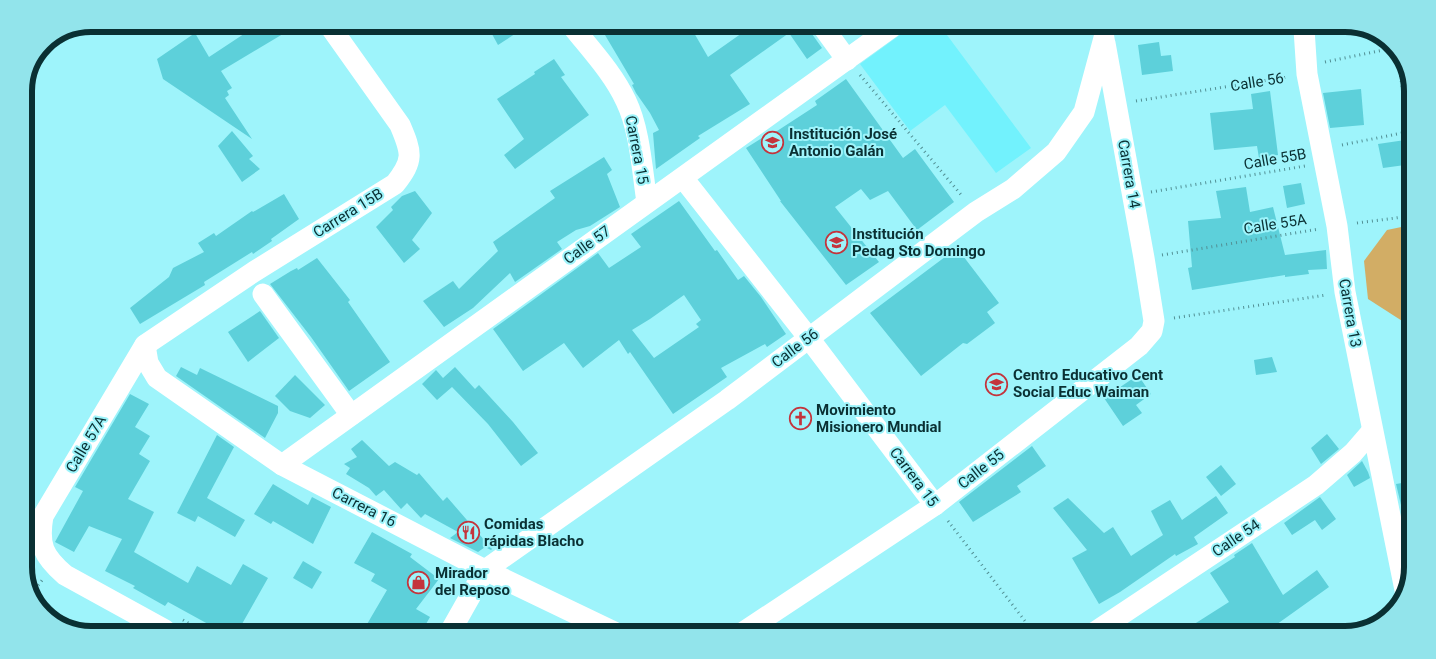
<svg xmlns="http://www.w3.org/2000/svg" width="1436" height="659" viewBox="0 0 1436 659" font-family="Roboto,sans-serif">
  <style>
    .built { fill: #72f2fd }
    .forest { fill: #d2ad65 }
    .building { fill: #5dd0da; fill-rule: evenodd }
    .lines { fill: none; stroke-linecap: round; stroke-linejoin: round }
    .path { stroke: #529095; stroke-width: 3; stroke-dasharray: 1 4; stroke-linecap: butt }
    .minor { stroke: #fff; stroke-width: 21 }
    .labels { text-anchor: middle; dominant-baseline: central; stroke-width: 4; stroke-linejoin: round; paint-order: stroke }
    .street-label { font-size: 15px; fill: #0a3033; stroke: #9ef4fb }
    .poi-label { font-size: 15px; font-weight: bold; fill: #0a3033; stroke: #9ef4fb; text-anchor: start }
    .rim { fill: none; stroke: #0a3033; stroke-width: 6 }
  </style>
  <rect width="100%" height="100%" fill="#9ef4fb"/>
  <path class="built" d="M911,27H941L1031,148L996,173L945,105L910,131L860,64Z"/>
  <path class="forest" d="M1411,225L1410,326L1368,299L1364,261L1387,230Z"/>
  <g class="building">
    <path d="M259,24L298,25L221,71L232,88L227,91L229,95L225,98L252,139L163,79L157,59L195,33L209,57Z"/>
    <path d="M487,25H494L527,26L498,45Z"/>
    <path d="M618,26H690L708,57L752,26L807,27L822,48L807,59L789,33L730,75L750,104L698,136L700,138L656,169L653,133L659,130L650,113L636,93L632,85L634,84L605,35Z"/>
    <path d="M1159,42L1161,56L1171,55L1173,71L1142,75L1138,45Z"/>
    <path d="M554,59L565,75L561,77L589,115L515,169L504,155L524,139L497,99L535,74L534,72Z"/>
    <path d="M846,79L903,158L915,149L954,202L917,230L888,191L870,200L861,189L835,207L879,262L846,285L780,201H781L746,148L773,131L774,133L817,105L815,101Z"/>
    <path d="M1361,89L1364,125L1330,128L1323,93Z"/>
    <path d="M1270,91L1278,155L1259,158L1257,146L1214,150L1210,113L1253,109L1251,94Z"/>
    <path d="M232,131L253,156L249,159L260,169L242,182L218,146Z"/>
    <path d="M1412,139L1411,158H1404L1405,165L1383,168L1378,144Z"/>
    <path d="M604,157L612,170L607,174L620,207L590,226L576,230L557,242L562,249L515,282L510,273L473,308L444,327L423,301L453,281L459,289L498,251L493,242L555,198L550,191Z"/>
    <path d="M1301,183L1305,204L1287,208L1283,186Z"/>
    <path d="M1246,187L1250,212L1273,207L1285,255L1326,250L1327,269L1308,270L1309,274L1285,277V275L1192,290L1188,268L1192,267L1188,221L1221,218L1216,191Z"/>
    <path d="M415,191L432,213L412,240L420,249L404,263L376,227L393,210L391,207L402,196Z"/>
    <path d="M284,194L299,219L271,239L272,241L253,254L252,252L204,282L205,285L140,324L130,308L169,277L173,268L204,252L198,243L214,233L216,236L252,211L253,212Z"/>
    <path d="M679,201L715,251L717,250L738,280L744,276L761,297L786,334L767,347L765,344L721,368L727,377L673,414L630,352L628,354L619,340L583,368L564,343L523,371L493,329L598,253L609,268L641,247L631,234ZM684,295L701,320L696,324L699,327L654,358L632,330L650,319Z"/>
    <path d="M957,248L999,303L987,312L995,323L967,344L963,343L921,376L870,313Z"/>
    <path d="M317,258L350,300L348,302L390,362L349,391L311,337L270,284L291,271L297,268L298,270Z"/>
    <path d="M260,311L279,338L248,362L228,332Z"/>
    <path d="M1272,357L1277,372L1256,375L1254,360Z"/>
    <path d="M181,367L197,375L200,368L278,406V413L265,438L176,376Z"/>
    <path d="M455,367L475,389L479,385L513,422L538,453L521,466L488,424L452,387L437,400L422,384L436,370L443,378Z"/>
    <path d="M295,375L325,405L310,418L290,411L275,396Z"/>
    <path d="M1138,375L1151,394L1136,405L1142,413L1123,426L1104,398Z"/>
    <path d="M130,394L149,404L135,427L150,436L139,454L150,461L128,499L154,512L134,552L188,583L197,566L231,585L243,564L268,578L238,631H205L208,624L168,602L165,606L133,588L135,586L105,571L122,539L89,526L74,552L55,542L83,491L75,487Z"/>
    <path d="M1327,434L1339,449L1321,464L1311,448Z"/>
    <path d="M217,435L234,447L207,498L245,520L235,537L198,516L195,522L177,513Z"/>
    <path d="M362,440L389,466L395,462L417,475L419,473L443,501L447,497L492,549L491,550L485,547L478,552L450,538L458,532L425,514L421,518L407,503L401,509L384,490L376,496L369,488L346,474L350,468L344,464L357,457L351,449Z"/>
    <path d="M1032,446L1046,466L1017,486L1021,492L973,522L959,502Z"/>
    <path d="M1362,461L1368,472L1370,478L1354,487L1347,475Z"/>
    <path d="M1221,465L1236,484L1221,496L1206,477Z"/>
    <path d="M1408,482V504L1401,505L1396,484Z"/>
    <path d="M273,484L308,505L312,497L331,507L313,544L273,521L271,524L254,514Z"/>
    <path d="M1216,496L1228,513L1194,537L1198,544L1176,556L1175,554L1120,592L1099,604L1072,558L1087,550L1053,508L1068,498L1104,533L1113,527L1131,556L1163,535L1151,511L1170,500L1182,520Z"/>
    <path d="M1320,497L1336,519L1322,530L1315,520L1292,535L1284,523Z"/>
    <path d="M372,532L412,554L410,557L439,579L416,609L430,617L422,631H363L387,590L371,581L375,574L354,563Z"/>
    <path d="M1252,543L1283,595L1317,570L1329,587L1273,627L1279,635H1177L1229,602L1210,573L1235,557L1234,555Z"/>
    <path d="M303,561L322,572L312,589L293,578Z"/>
  </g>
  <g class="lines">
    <g class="path">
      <path d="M1397,51L1411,149"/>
      <path d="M1325,62L1393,48"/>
      <path d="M860,75L963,197"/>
      <path d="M1136,101L1288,77"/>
      <path d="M1342,145L1412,131"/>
      <path d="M1151,192L1305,166"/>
      <path d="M1357,223L1411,216"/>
      <path d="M1162,255L1319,229"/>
      <path d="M1174,318L1326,295"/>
      <path d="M948,521L1035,634"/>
      <path d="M32,593L43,579"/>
      <path d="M183,620L202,631"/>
    </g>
    <g class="minor">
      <path d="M572,26C591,50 613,73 626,101C640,130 642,170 647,202"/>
      <path d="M823,27L847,60"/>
      <path d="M1304,29L1307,74L1337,226L1345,292L1406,595"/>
      <path d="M683,178L808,337L935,505"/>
      <path d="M263,294L351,415"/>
      <path d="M145,345L148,363L157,378L282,465L485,570L614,632"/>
      <path d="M282,465L892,27"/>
      <path d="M165,630L65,575C43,556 38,545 43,516L145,345L255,271L395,184C414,160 412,153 400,125L329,25"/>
      <path d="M450,632L485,570L727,400L976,212L1013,189L1056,152L1084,112L1104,38"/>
      <path d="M742,633L935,505L1139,346L1152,331L1154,321L1144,258L1105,43"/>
      <path d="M1092,634L1316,485L1353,453L1372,431"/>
    </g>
  </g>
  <defs>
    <symbol id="school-ring" viewBox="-11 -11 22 22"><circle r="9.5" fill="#9ef4fb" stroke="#c4343c" stroke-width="1.5"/><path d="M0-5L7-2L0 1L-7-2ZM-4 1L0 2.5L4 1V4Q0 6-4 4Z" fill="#c4343c"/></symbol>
    <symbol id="church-ring" viewBox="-11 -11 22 22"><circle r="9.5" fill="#9ef4fb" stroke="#c4343c" stroke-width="1.5"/><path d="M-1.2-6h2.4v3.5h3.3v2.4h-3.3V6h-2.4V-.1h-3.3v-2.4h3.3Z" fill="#c4343c"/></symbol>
    <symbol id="restaurant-ring" viewBox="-11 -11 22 22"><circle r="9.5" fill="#9ef4fb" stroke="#c4343c" stroke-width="1.5"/><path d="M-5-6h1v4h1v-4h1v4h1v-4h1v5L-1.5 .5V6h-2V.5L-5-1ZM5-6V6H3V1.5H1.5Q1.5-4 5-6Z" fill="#c4343c"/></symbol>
    <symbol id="shop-ring" viewBox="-11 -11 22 22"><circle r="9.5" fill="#9ef4fb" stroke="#c4343c" stroke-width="1.5"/><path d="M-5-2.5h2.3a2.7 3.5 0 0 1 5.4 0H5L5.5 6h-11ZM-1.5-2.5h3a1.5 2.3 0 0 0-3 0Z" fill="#c4343c"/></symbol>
  </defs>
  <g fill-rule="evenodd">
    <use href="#school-ring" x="760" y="130" width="25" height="25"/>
    <use href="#school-ring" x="824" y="230" width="25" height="25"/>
    <use href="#school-ring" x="984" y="372" width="25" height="25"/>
    <use href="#church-ring" x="788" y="406" width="25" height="25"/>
    <use href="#restaurant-ring" x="456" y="520" width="25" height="25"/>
    <use href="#shop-ring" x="406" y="570" width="25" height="25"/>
  </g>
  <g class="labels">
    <g class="street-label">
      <text transform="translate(1257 82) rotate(-9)">Calle 56</text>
      <text transform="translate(637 150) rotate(79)">Carrera 15</text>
      <text transform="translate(1275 159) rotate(-10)">Calle 55B</text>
      <text transform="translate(1129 174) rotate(80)">Carrera 14</text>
      <text transform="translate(348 213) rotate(-32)">Carrera 15B</text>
      <text transform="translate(1275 224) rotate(-9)">Calle 55A</text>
      <text transform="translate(587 245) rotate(-36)">Calle 57</text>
      <text transform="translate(1350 313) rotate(80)">Carrera 13</text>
      <text transform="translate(795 348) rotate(-37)">Calle 56</text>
      <text transform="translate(86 444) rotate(-59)">Calle 57A</text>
      <text transform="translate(981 469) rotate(-38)">Calle 55</text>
      <text transform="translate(914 477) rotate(53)">Carrera 15</text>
      <text transform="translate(364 507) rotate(27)">Carrera 16</text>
      <text transform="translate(1236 538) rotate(-34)">Calle 54</text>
    </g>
    <g class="poi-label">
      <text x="789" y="134">Institución José<tspan x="789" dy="17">Antonio Galán</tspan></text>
      <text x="852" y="234">Institución<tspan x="852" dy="17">Pedag Sto Domingo</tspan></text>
      <text x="1013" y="375">Centro Educativo Cent<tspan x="1013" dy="17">Social Educ Waiman</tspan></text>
      <text x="816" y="410">Movimiento<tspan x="816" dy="17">Misionero Mundial</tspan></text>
      <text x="484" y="524">Comidas<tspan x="484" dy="17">rápidas Blacho</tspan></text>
      <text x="435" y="573">Mirador<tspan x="435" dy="17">del Reposo</tspan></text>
    </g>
  </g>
  <path d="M0 0H1436V659H0ZM91 32H1345A59 59 0 0 1 1404 91V567A59 59 0 0 1 1345 626H91A59 59 0 0 1 32 567V91A59 59 0 0 1 91 32Z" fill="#92e4eb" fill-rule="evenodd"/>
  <path class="rim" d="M91 32H1345A59 59 0 0 1 1404 91V567A59 59 0 0 1 1345 626H91A59 59 0 0 1 32 567V91A59 59 0 0 1 91 32Z"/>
</svg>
